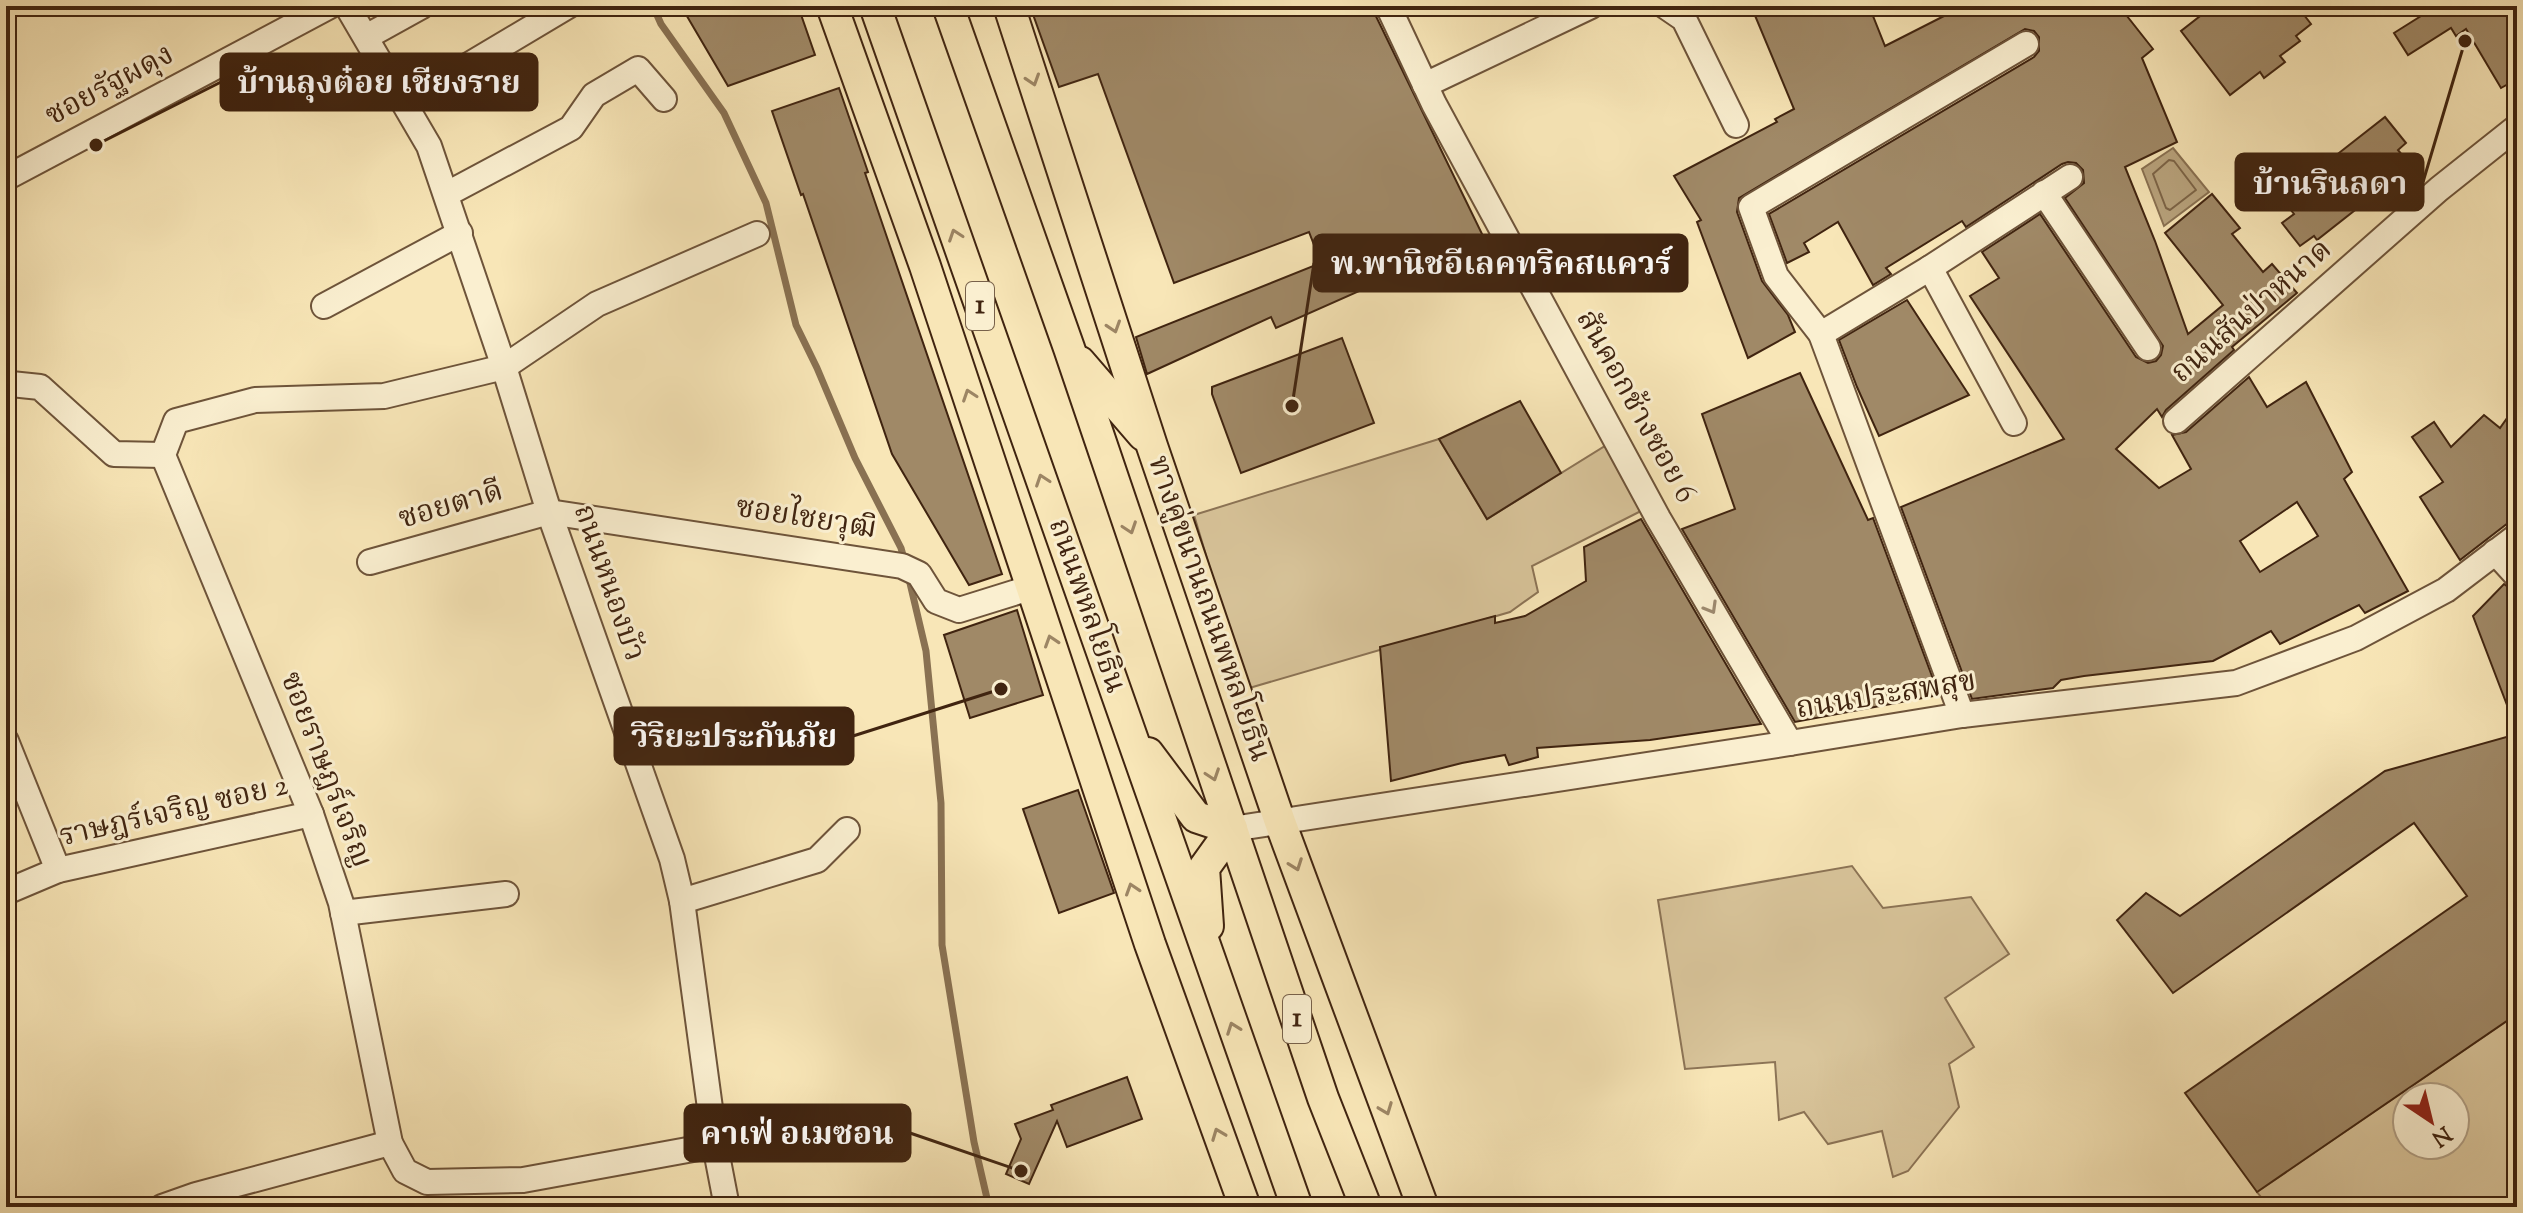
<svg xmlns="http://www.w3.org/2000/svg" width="2523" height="1213" viewBox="0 0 2523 1213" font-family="'Sorts Mill Goudy','Noto Serif Thai',serif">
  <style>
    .green { fill: #d9c59b; stroke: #8c7456; stroke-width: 2; fill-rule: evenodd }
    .water { fill: #b9a47e; stroke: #897152; stroke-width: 2 }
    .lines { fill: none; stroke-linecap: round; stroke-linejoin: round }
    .shore { stroke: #7c6447; stroke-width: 2 }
    .stream { stroke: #897152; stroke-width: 7 }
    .building { fill: #a08967; stroke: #402410; stroke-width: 2; fill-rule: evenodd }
    .minor-casing { stroke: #6e543a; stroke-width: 28 }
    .major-casing { stroke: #402410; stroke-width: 34 }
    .minor { stroke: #faefd0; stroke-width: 24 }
    .major { stroke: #f8e6b7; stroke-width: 30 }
    .oneway { stroke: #9c8564 }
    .oneway2 { stroke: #9d8a70 }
    .labels { text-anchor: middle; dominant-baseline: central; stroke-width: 6; stroke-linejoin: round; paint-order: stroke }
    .shield { fill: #faefd0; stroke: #78614a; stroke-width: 2 }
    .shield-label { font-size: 28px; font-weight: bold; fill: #402410 }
    .street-label { font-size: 30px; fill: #402410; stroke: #faefd0 }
    .leader { fill: none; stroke: #402410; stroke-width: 3 }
    .callout-dot { fill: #402410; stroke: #faefd0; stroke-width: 3 }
    .callout { fill: #402410; stroke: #402410; stroke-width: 3 }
    .callout-label { font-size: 32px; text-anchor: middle; font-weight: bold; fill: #fff }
  </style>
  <rect width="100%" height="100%" fill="#f8e6b7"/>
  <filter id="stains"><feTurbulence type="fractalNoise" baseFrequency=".0025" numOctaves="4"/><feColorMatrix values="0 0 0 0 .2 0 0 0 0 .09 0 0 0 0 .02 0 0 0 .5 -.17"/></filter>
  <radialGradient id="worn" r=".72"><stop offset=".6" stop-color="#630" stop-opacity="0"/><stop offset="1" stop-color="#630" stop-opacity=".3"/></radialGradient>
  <g class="green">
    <path d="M1439,439L1487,519L1605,446L1641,511L1532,566L1538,592L1510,612L1246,689L1194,515Z"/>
    <path d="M1852,866L1883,908L1971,897L2009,954L1945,998L1974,1047L1949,1064L1959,1107L1908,1171L1893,1177L1882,1131L1828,1144L1804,1112L1779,1120L1775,1062L1685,1069L1658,900Z"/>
    <path d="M2517,1014V1207H2269L2257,1192ZM2407,1097H2455V1145H2407Z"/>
  </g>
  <path class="water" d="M2173,148L2209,192L2164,226L2142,169Z"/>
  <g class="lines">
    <path class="shore" d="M2169,160L2174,161L2196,190L2170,210L2166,208L2153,174Z"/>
    <g class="stream">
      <path d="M653,6L661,24L724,113L766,203L796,325L817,368L855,458L901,548L904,559"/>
      <path d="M909,579L926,651L941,803L942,945L974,1142L989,1207"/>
    </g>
  </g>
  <g class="building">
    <path d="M681,6H798L815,55L728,86Z"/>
    <path d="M1030,6H1371L1483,236L1276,328L1271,317L1147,374L1136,337L1321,263L1309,232L1174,283L1098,74L1059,87Z"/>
    <path d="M1751,6H1869L1885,46L1948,14L1947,12L1958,6H2119L2153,49L2142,58L2177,142L2125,167L2155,241L2188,334L2223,305L2165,233L2212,194L2240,228L2232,234L2263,272L2272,264L2297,293L2232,347L2234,350L2166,410L2162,417L2157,409L2116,449L2159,488L2191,469L2172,435L2186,432L2249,377L2267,407L2306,382L2352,472L2344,479L2408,591L2365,613L2359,605L2280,644L2271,631L2213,661L2084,676L2061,680L2053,688L1972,699L1901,507L2064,439L1970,296L1999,278L1982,252L2040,214L2136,357L2148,363L2156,361L2161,355L2163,346L2065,198L2084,183L2083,170L2076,163L2068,162L2062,164L1966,227L1962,221L1886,268L1891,274L1873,285L1838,222L1804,243L1809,252L1787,263L1769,214L2034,57L2039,51V37L2034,31L2025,29L1739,198L1737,212L1762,281L1788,315L1795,332L1748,358L1697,222L1701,220L1674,176L1777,122L1775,119L1794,109ZM2297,502L2318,536L2260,572L2240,541Z"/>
    <path d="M2213,6H2297L2311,24L2296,36L2300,41L2280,56L2285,62L2264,78L2260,72L2230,95L2181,31Z"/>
    <path d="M2437,6H2517V79L2501,88L2466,29L2456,36L2451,28L2408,55L2394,33Z"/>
    <path d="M839,88L868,172L865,173L1002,574L969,585L892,454L803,194L801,195L772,111Z"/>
    <path d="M2385,117L2406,143L2398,150L2411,166L2317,240L2314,236L2300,246L2282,223L2294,214L2275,190L2295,174L2302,182Z"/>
    <path d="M1907,300L1969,395L1879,436L1857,387L1839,340Z"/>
    <path d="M1342,338L1374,423L1241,473L1212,394V387Z"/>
    <path d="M1800,373L1868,520L1873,518L1939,695L1795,722L1682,529L1735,509L1702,414Z"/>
    <path d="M1520,401L1561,473L1487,519L1439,439Z"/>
    <path d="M2517,404V516L2460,560L2420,497L2443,482L2412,437L2434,422L2451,447L2484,415L2500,428Z"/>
    <path d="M1641,519L1761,724L1650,740L1537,748L1538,757L1509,765L1505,755L1462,763L1391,781L1380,647L1495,616V623L1525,616L1586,581L1584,547Z"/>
    <path d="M2504,584L2512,590L2517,591L2515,726L2473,616Z"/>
    <path d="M1017,610L1043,695L970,718L944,635Z"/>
    <path d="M2517,734V1014L2257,1192L2185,1093L2467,896L2414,823L2173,993L2117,920L2146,893L2180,916L2385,771Z"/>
    <path d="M1078,790L1114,893L1059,913L1023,809Z"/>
    <path d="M1127,1077L1142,1119L1067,1147L1057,1121L1029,1184L1006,1174L1021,1139L1015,1124L1053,1110L1051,1105Z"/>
  </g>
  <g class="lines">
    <defs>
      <g id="minor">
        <path d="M347,6L429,146L504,367L549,512L672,859L682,901L715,1145L727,1207"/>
        <path d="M1388,6L1434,104L1658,518L1790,743"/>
        <path d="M1665,6L1684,19L1736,125"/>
        <path d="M366,37L422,6"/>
        <path d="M1425,85L1591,6"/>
        <path d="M405,103L568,6"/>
        <path d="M6,178L330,6"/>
        <path d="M2044,193L2148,348"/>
        <path d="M447,194L571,128L594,95L638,69L664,99"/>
        <path d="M1930,268L2014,423"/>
        <path d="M324,306L460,233"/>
        <path d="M1821,334L1930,268L2070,177"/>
        <path d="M6,387L11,384L40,387L114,454L163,455"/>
        <path d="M2176,421L2439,189L2517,127"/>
        <path d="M2495,552L2517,576"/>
        <path d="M370,562L549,512L902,566L919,574L936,601L959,610L1033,587"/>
        <path d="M1962,715L1821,334L1776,276L1751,207L2026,44"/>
        <path d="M6,741L58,870"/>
        <path d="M1232,829L1790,743L1962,715L2236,683L2356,638L2446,590L2517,536"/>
        <path d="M6,892L58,870L311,814"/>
        <path d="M682,901L817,860L847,830"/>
        <path d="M343,913L506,894"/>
        <path d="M715,1145L523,1180L427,1182L405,1171L390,1143L341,903L311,814L163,455L176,421L255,400L384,396L504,367L597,304L757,234"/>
        <path d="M162,1207L196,1195L390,1143"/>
      </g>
      <g id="major">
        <path d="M832,6L925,266L1150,944L1245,1207"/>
        <path d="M875,6L1297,1207"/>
        <path d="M948,6L1069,348L1323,1098L1366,1207"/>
        <path d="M1009,6L1152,446L1280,822L1423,1207"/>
        <path d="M1080,362L1143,435"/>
        <path d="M1148,753L1196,817L1232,829"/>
        <path d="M1208,926L1204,868L1232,829"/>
      </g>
    </defs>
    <use href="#minor" class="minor-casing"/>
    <use href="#major" class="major-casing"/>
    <use href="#minor" class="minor"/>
    <use href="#major" class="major"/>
  </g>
  <defs><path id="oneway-chevron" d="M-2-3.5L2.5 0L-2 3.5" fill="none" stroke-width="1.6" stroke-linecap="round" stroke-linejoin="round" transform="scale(2)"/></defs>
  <g class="oneway">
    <use href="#oneway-chevron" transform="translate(1033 80) rotate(72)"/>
    <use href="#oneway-chevron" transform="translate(955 235) rotate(-109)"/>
    <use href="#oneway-chevron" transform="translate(1114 327) rotate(72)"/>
    <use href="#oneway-chevron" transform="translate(969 395) rotate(-109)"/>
    <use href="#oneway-chevron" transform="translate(1042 480) rotate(-109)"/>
    <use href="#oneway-chevron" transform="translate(1130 528) rotate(71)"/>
    <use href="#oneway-chevron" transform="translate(1051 641) rotate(-108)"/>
    <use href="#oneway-chevron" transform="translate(1213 775) rotate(71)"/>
    <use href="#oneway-chevron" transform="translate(1296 865) rotate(70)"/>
    <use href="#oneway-chevron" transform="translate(1132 889) rotate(-108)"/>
    <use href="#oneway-chevron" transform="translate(1233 1028) rotate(-110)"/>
    <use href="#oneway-chevron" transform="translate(1386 1109) rotate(69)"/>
    <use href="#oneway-chevron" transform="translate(1218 1134) rotate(-111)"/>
  </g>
  <use class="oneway2" href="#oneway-chevron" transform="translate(1711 608) rotate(60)"/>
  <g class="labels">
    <g class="shield">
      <rect x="966" y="282" width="28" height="48" rx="6"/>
      <rect x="1283" y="995" width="28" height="48" rx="6"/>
    </g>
    <g class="shield-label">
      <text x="980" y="306">1</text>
      <text x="1297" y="1019">1</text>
    </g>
    <g class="street-label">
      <text transform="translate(110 86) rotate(-28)">ซอยรัฐผดุง</text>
      <text transform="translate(2252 312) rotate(-41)">ถนนสันป่าหนาด</text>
      <text transform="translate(1635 407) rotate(61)">สันคอกช้างซอย 6</text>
      <text transform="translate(451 506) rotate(-16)">ซอยตาดี</text>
      <text transform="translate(806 519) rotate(9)">ซอยไชยวุฒิ</text>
      <text transform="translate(608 583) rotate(71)">ถนนหนองบัว</text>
      <text transform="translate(1086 606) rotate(71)">ถนนพหลโยธิน</text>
      <text transform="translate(1208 609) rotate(71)">ทางคู่ขนานถนนพหลโยธิน</text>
      <text transform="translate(1886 696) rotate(-9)">ถนนประสพสุข</text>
      <text transform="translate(325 770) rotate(69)">ซอยราษฎร์เจริญ</text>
      <text transform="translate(174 812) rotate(-13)">ราษฎร์เจริญ ซอย 2</text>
    </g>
  </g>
  <path class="leader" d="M96 145L221 82M2465 41L2423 182M1292 406L1314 263M1001 689L853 736M1021 1171L910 1133"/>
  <g class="callout-dot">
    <circle cx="96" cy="145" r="8"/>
    <circle cx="2465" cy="41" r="8"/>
    <circle cx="1292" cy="406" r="8"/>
    <circle cx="1001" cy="689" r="8"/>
    <circle cx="1021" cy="1171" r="8"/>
  </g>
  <g class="callout">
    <rect x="221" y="54" width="316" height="56" rx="8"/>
    <rect x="2236" y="154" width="187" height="56" rx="8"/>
    <rect x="1314" y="235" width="373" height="56" rx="8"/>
    <rect x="615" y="708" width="238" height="56" rx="8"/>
    <rect x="685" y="1105" width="225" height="56" rx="8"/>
  </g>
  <g class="callout-label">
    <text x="379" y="93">บ้านลุงต๋อย เชียงราย</text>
    <text x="2330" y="194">บ้านรินลดา</text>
    <text x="1501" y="274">พ.พานิชอีเลคทริคสแควร์</text>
    <text x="734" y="747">วิริยะประกันภัย</text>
    <text x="797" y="1144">คาเฟ่ อเมซอน</text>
  </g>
  <rect width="2523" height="1213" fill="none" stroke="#f8e6b7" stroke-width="32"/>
  <rect x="8" y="8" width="2507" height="1197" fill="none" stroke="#402410" stroke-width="4"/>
  <rect x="16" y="16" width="2491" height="1181" fill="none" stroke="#402410" stroke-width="2"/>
  <g transform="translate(2431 1121) rotate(145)"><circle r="38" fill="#faefd0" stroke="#b09e83" stroke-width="2"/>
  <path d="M0-6L14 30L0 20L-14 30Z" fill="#8f2418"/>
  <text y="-12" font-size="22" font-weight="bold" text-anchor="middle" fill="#402410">N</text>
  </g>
  <rect width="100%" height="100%" filter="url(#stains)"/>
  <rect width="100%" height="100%" fill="url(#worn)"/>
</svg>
